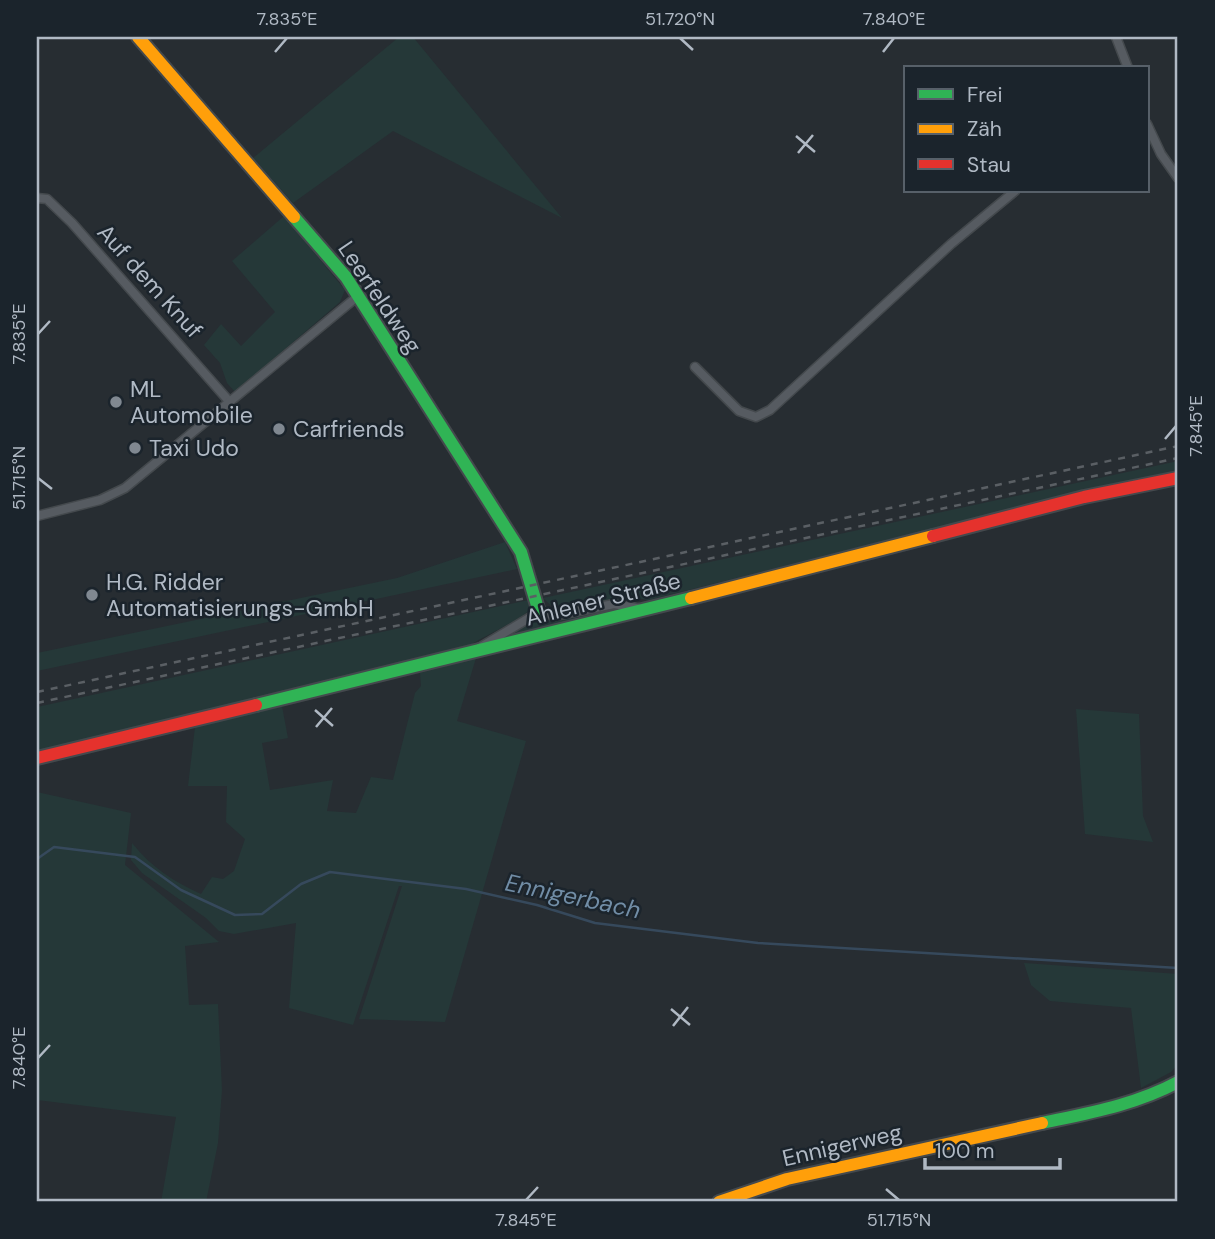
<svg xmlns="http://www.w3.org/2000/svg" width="1215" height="1239" viewBox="0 0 1215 1239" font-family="'DM Sans',sans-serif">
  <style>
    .green { fill: #253838 }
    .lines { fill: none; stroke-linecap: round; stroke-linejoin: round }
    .stream { stroke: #36495c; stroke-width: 2.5 }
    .street-casing { stroke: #44494d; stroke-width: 11 }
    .fast-casing { stroke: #44494d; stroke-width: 16 }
    .slow-casing { stroke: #44494d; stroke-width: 16 }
    .jam-casing { stroke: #44494d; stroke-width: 16 }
    .street { stroke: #565b61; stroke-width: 8 }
    .fast { stroke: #30b455; stroke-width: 12 }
    .slow { stroke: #ff9f0a; stroke-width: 12 }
    .jam { stroke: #e5322d; stroke-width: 12 }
    .rail { stroke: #5a5f64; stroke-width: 2.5; stroke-dasharray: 7 7; stroke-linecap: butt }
    .ticks { fill: none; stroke: #b0b9c4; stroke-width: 2.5 }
    .poi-dot { fill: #808891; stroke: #1b242c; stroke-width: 2.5 }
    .labels { text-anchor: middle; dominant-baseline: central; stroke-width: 5; stroke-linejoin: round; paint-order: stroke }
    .street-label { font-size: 23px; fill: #b0b9c4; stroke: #1b242c }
    .poi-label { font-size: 23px; fill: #b0b9c4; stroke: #1b242c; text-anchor: start }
    .water-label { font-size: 24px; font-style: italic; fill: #718da6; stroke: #1b242c }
    .neatline { fill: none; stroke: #b0b9c4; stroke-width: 2.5 }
    .ticks-label { font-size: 18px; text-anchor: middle; fill: #b0b9c4 }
  </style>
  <rect width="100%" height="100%" fill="#272d32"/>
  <g class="green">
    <path d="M399,37H413L562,218L393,131L293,203L253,158Z"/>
    <path d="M284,216L345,290L340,302L235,392L227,383L220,363L204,345L221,324L241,346L275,312L232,261Z"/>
    <path d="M1178,461V472L1011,509L649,600L627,597L555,609L543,598Z"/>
    <path d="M505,542L517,569L37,671V653L397,578Z"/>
    <path d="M533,599V607C517,623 486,634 466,648L37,752V707Z"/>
    <path d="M615,606L628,610L497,642C527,615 577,614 615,606Z"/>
    <path d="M476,658L457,721L526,741L445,1022L359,1019L402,886H399L353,1025L289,1008L296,923L234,934L219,931L206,918L142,873L131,860L132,843C151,867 174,882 201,894L212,877L223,879L234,871L245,839L226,822L227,786H188L195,727L282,706L288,738L262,743L270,790L333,780L327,811L356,813L371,777L393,780L415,693L421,686L420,673Z"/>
    <path d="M1076,709L1139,714L1143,816L1153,842L1085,834Z"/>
    <path d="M37,792L131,813L125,865L219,942L185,946L189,1005L218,1004L222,1090L218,1143L206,1202H161L176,1117L37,1100Z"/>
    <path d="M1024,963L1178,974V1064L1171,1072L1141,1088L1131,1008L1050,1001L1031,985Z"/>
  </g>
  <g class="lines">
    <path class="stream" d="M37,859L54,847L135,857L181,890L235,915L262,914L301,884L330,872L466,889L537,905L595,923L758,943L1178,968"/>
    <defs>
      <g id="street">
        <path d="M1116,37L1128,68"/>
        <path d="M1147,124L1161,154L1178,178"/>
        <path d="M37,198L47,199L72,223L228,400"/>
        <path d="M695,367L739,411L756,417L770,410L951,244L1015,191"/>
        <path d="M37,516L100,500L125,488L358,296"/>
        <path d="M479,648L539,612L554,616L614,604L642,609"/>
      </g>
      <g id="fast">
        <path d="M294,217L346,277L521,552L539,612"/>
        <path d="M256,705L691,598"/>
        <path d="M1042,1123C1089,1113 1135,1105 1178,1082"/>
      </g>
      <g id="slow">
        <path d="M138,37L294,217"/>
        <path d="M691,598L933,536"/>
        <path d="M719,1202L787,1179L1042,1123"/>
      </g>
      <g id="jam">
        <path d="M933,536L1084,497L1178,478"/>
        <path d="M37,758L256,705"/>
      </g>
    </defs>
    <use href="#street" class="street-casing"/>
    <use href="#fast" class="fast-casing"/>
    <use href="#slow" class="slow-casing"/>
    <use href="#jam" class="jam-casing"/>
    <use href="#street" class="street"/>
    <use href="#fast" class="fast"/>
    <use href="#slow" class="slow"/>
    <use href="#jam" class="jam"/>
    <g class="rail">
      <path d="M37,692L1178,446"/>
      <path d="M37,703L1178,458"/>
    </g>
  </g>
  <path class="ticks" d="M680,38L693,50M275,52L287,38M883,52L894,38M796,136L815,152M798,153L813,135M38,334L50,321M1165,439L1176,426M38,478L52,489M315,710L333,726M316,727L332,708M671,1009L690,1025M673,1026L688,1007M38,1058L50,1045M886,1189L899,1200M526,1200L538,1187"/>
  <g class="poi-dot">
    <circle cx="116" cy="402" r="7"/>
    <circle cx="279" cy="429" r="7"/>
    <circle cx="135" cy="448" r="7"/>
    <circle cx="92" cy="595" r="7"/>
  </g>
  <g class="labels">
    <g class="street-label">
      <text transform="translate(150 281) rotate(48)">Auf dem Knuf</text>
      <text transform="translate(380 297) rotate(56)">Leerfeldweg</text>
      <text transform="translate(603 599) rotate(-14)">Ahlener Straße</text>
      <text transform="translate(842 1145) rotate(-13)">Ennigerweg</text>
    </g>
    <g class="poi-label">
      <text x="130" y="389">ML<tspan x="130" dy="26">Automobile</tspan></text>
      <text x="293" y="429">Carfriends</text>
      <text x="149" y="448">Taxi Udo</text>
      <text x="106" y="582">H.G. Ridder<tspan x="106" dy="26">Automatisierungs-GmbH</tspan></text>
    </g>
    <g class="water-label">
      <text transform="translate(573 896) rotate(12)">Ennigerbach</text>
    </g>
  </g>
  <rect width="1215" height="1239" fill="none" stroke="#1b242c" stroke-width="77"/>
  <rect x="904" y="66" width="245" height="126" fill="#1b242c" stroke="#576069" stroke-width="2"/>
  <rect x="918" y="89" width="35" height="10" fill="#30b455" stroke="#576069" stroke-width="2"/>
  <text x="967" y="102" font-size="21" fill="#b0b9c4">Frei</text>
  <rect x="918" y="124" width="35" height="10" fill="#ff9f0a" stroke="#576069" stroke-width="2"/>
  <text x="967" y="136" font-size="21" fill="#b0b9c4">Zäh</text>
  <rect x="918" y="159" width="35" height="10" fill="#e5322d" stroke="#576069" stroke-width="2"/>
  <text x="967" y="172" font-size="21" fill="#b0b9c4">Stau</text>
  <path d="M925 1158v10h135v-10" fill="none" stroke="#b0b9c4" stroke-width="3.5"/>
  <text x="935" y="1158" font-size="21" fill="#b0b9c4" stroke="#1b242c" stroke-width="5" paint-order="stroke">100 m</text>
  <rect x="38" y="38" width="1138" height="1162" class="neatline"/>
  <g class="ticks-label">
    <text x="287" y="25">7.835°E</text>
    <text x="680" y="25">51.720°N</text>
    <text x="894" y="25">7.840°E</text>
    <text transform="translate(19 334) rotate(-90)" y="6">7.835°E</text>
    <text transform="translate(1196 426) rotate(-90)" y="6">7.845°E</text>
    <text transform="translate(19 478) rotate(-90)" y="6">51.715°N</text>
    <text transform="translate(19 1058) rotate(-90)" y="6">7.840°E</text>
    <text x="526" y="1226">7.845°E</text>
    <text x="899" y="1226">51.715°N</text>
  </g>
</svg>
